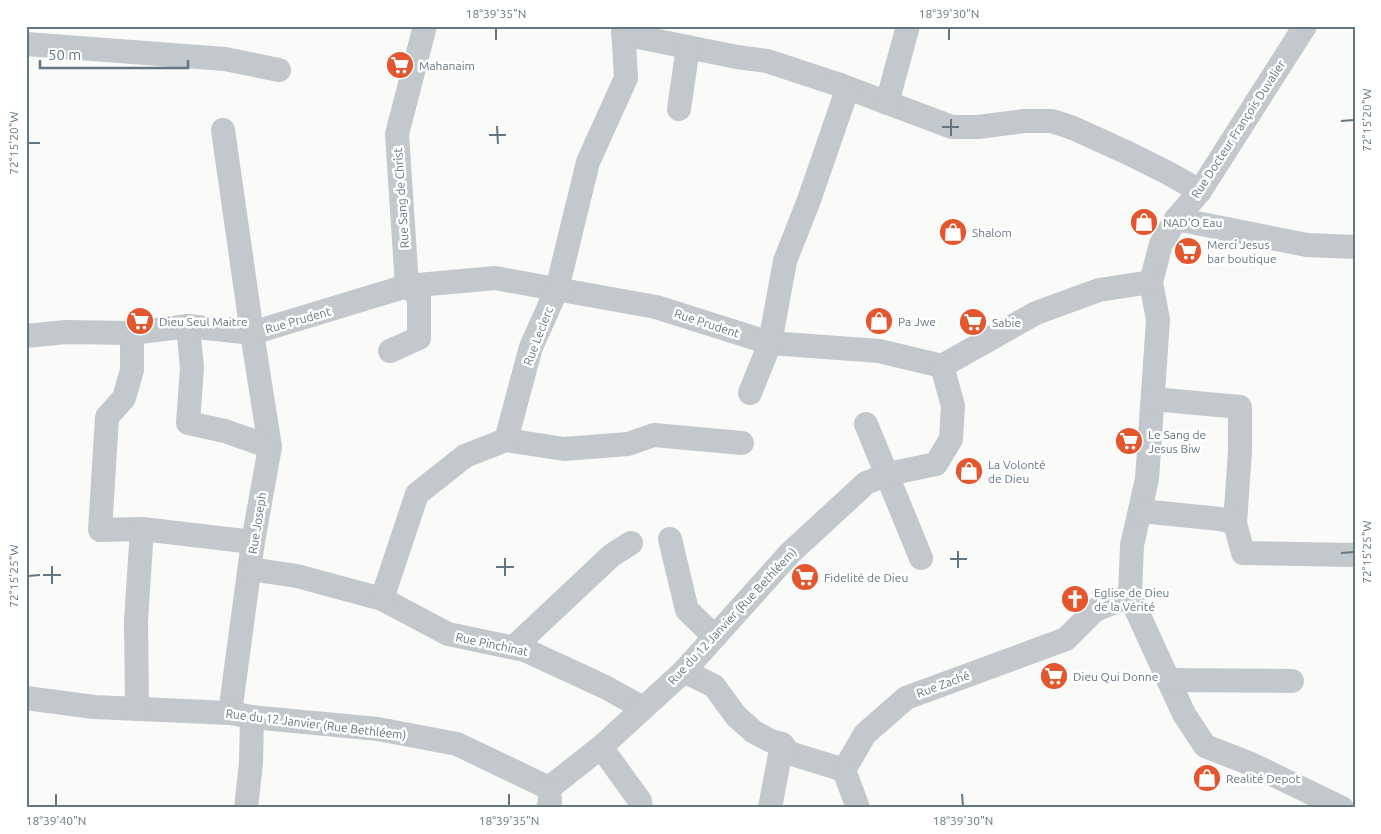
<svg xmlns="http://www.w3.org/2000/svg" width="1381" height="834" viewBox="0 0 1381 834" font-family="Ubuntu,sans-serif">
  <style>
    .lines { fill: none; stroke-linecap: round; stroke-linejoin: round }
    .street { stroke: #c3c8cc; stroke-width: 24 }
    .ticks { fill: none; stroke: #657683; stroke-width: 2 }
    .labels { text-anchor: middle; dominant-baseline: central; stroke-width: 5; stroke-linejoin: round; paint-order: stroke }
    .poi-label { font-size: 12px; fill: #657683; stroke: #fff; text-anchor: start }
    .street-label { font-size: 12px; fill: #657683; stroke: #fff }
    .neatline { fill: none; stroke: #657683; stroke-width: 2 }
    .ticks-label { font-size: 12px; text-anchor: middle; fill: #657683 }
  </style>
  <rect width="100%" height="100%" fill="#fafaf8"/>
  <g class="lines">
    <g class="street">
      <path d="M1305,26L1200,191L1176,219L1161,244L1151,282L1158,320L1147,479L1132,545L1130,596L1184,714L1205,746L1251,764L1342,808"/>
      <path d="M623,34L737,57L767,61L840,85L952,127H978L1024,121H1052L1073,128L1128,153L1168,173L1200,191"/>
      <path d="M26,44L225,59L279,70"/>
      <path d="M887,103L908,26"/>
      <path d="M679,109L688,47"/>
      <path d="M223,130L252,333L270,447L253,542L230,713"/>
      <path d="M1176,219L1307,245L1355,247"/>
      <path d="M188,326L192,368L188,423L225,431L270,447"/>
      <path d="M132,333V370L124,398L107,417L100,530L142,529"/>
      <path d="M26,336L66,332L132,333L188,326L252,333L407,286L495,278L656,307L770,343L879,351L942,366L1036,313L1099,290L1151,282"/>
      <path d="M390,351L419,338V296L407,286L397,134L425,26"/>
      <path d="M750,393L770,343L785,261L809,200L846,93L840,85"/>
      <path d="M1153,399L1240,407V451L1235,523"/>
      <path d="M866,424L921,558"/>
      <path d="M506,440L564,449L628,444L654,435L742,443"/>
      <path d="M1141,511L1220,519L1235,523L1243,553L1355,555"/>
      <path d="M670,539L687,610L715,637"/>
      <path d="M250,569L297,576L382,599L448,634L525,650L605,687L643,708"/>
      <path d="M382,599L417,494L465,456L506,440L531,347L557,289L588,162L626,78L623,26"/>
      <path d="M514,647L612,555L631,543"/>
      <path d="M684,671L714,686L736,716L754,732L771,741L782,744L789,753L844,770L865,734L906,698L1066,639L1095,610L1130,596"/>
      <path d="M1168,680L1292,681"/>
      <path d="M26,698L94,707L230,713L252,717L378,729L457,744L549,788L601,747L684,671L790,553L866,483L888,474L936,464L951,439L953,406L942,366"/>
      <path d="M137,709L136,621L142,529L253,542"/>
      <path d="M601,747L640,801L641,808"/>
      <path d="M844,770L858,808"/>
      <path d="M246,808L251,763L252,717"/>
      <path d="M548,808L550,802L549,788"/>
      <path d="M770,808L782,744"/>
    </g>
  </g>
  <path class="ticks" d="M496,28V40M949,28V40M951,119V136M1341,121L1354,120M497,126L498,144M942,127H959M489,135H506M28,143H40M958,551V568M1341,553L1354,552M505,558V576M950,559H967M52,566V584M496,567H514M43,575H61M28,576L40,575M56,794V806M509,794V806M962,794L963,806"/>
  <defs>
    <symbol id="supermarket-disc" viewBox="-11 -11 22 22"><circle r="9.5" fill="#e4572e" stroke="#fff"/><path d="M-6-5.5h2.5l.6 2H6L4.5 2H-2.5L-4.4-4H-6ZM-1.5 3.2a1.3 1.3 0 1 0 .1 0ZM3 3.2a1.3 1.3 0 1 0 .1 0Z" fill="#fff"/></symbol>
    <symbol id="shop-disc" viewBox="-11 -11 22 22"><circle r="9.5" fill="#e4572e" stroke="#fff"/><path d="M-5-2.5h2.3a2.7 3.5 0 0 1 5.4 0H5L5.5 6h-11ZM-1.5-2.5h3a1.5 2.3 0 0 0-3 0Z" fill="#fff"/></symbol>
    <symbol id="church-disc" viewBox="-11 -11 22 22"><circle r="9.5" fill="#e4572e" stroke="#fff"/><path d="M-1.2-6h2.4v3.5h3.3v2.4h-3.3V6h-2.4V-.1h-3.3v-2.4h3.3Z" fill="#fff"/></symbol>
  </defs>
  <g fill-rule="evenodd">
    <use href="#supermarket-disc" x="384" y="49" width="32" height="32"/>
    <use href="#shop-disc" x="1128" y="206" width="32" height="32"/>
    <use href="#shop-disc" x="937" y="216" width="32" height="32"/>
    <use href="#supermarket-disc" x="1172" y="235" width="32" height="32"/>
    <use href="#supermarket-disc" x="124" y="305" width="32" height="32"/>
    <use href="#shop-disc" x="863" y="305" width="32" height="32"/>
    <use href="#supermarket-disc" x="957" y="306" width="32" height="32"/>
    <use href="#supermarket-disc" x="1113" y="425" width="32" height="32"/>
    <use href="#shop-disc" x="953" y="455" width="32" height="32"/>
    <use href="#supermarket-disc" x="789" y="561" width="32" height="32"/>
    <use href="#church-disc" x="1059" y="583" width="32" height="32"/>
    <use href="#supermarket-disc" x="1038" y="660" width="32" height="32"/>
    <use href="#shop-disc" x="1191" y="762" width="32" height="32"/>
  </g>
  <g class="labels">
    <g class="poi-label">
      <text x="419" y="65">Mahanaim</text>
      <text x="1163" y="222">NAD'O Eau</text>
      <text x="972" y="232">Shalom</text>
      <text x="1207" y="244">Merci Jesus<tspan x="1207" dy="14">bar boutique</tspan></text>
      <text x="159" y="321">Dieu Seul Maitre</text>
      <text x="898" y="321">Pa Jwe</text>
      <text x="992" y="322">Sabie</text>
      <text x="1148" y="434">Le Sang de<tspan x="1148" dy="14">Jesus Biw</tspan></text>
      <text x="988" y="464">La Volonté<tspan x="988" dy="14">de Dieu</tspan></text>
      <text x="824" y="577">Fidelité de Dieu</text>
      <text x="1094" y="592">Eglise de Dieu<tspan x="1094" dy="14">de la Vérité</tspan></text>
      <text x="1073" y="676">Dieu Qui Donne</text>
      <text x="1226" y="778">Realité Depot</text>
    </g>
    <g class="street-label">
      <text transform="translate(1238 129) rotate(-57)">Rue Docteur François Duvalier</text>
      <text transform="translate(401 198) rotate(-94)">Rue Sang de Christ</text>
      <text transform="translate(298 320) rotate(-16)">Rue Prudent</text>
      <text transform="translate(707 323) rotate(18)">Rue Prudent</text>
      <text transform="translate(538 336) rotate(-69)">Rue Leclerc</text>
      <text transform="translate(257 523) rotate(-81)">Rue Joseph</text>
      <text transform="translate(732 616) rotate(-47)">Rue du 12 Janvier (Rue Bethléem)</text>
      <text transform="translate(492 644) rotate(12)">Rue Pinchinat</text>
      <text transform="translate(943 684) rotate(-20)">Rue Zaché</text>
      <text transform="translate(316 724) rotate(7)">Rue du 12 Janvier (Rue Bethléem)</text>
    </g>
  </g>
  <rect width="1381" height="834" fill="none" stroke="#ffffff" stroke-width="55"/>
  <path d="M40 60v8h148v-8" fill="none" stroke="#657683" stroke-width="2.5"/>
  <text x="48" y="60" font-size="15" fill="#657683" stroke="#ffffff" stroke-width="4" paint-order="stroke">50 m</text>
  <rect x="28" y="28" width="1326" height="778" class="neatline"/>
  <g class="ticks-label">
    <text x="496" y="18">18°39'35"N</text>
    <text x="949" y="18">18°39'30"N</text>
    <text transform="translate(1367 120) rotate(-90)" y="4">72°15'20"W</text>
    <text transform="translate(14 143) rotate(-90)" y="4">72°15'20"W</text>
    <text transform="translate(1367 552) rotate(-90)" y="4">72°15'25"W</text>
    <text transform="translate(14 576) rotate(-90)" y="4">72°15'25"W</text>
    <text x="56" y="825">18°39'40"N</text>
    <text x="509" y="825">18°39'35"N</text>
    <text x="963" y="825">18°39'30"N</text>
  </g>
</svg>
